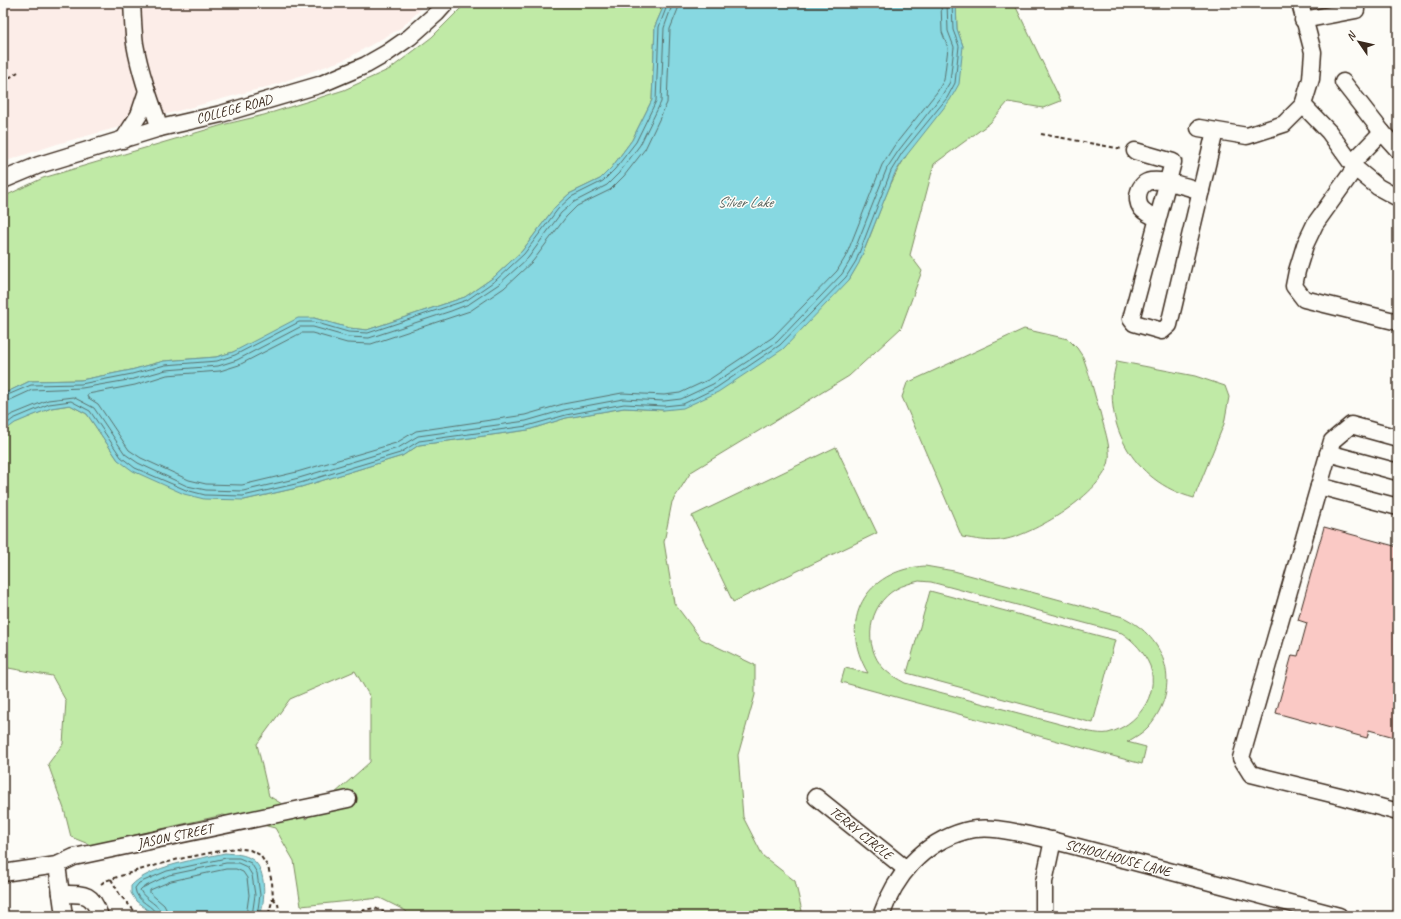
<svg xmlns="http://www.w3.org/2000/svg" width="1401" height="919" viewBox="0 0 1401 919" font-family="Caveat,sans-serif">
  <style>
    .built { fill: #fcede8 }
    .green { fill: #c0eaa6; stroke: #7e8a62; fill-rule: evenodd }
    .water { fill: #87d8e1; stroke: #699293 }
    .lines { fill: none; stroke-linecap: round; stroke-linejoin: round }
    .shore { stroke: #59706c; stroke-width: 1 }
    .building { fill: #fac9c5; stroke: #3b2a1e }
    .minor-casing { stroke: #3b2a1e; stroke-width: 19 }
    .path { stroke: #3b2a1e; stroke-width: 2; stroke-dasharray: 4 3; stroke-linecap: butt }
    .minor { stroke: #fdfcf7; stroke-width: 16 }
    .labels { text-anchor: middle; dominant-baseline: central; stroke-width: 3; stroke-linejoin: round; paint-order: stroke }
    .street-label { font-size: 14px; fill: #3b2a1e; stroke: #fdfcf7 }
    .water-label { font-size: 15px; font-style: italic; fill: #525e58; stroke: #fdfcf7 }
  </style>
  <rect width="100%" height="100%" fill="#fdfcf7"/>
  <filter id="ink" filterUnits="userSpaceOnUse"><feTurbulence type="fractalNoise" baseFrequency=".025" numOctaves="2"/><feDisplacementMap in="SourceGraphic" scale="8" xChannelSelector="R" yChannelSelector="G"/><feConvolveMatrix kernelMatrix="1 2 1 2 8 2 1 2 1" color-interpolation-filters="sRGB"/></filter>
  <g filter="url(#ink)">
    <path class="built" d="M3,3H427L401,28L346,59L277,84L57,144L3,162Z"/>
    <g class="green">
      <path d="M466,3H665L655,26L652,100L632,140L612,167L600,179L569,194L555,207L522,251L494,277L465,297L367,330L349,328L314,318L233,352L216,357L164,361L131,370L81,380L30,381L3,394V197L43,178L226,124L264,115L344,90L390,69L432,37Z"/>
      <path d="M956,3H1014L1061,101L1043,108L1008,102L990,123L934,164L910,255L922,271L901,328L849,376L691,472L672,502L664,542L674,603L701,639L755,665V695L738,755L743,817L763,856L795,881L802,911L801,916H408L406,911L380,898L301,906L294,861L275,828L223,815L91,845L71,837L64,809L48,764L63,744L66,701L52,676L3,667V432L14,423L51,408L70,405L87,414L118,460L244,500L301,487L402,456L419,445L528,430L566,418L624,408L664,410L849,280C873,241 881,194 906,156L963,46L957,29ZM355,671L370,697V762L306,819L269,796L257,744L290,699Z"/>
      <path d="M1024,329L1068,339L1077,348L1083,357C1090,375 1094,394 1100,412C1103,425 1111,446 1109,460C1105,492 1031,537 1001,540C988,542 975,539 962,537L902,397L907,383Z"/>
      <path d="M1117,361L1195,376L1225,386L1229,397L1224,424L1194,498C1133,482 1099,422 1117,361Z"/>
      <path d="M836,447L877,533L733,602L692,516Z"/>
      <path d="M925,566L954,571L1123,617C1167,638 1182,687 1149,726C1143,733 1135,737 1127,742L1146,747L1142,764L841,682L845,668L868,673C837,621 865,570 925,566ZM919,581L931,582L1122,633C1135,642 1144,652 1150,666C1160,696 1136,726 1108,733C1103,734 1096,733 1090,732L905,683C898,679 890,675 884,669C862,646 868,605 896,589C903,585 911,583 919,581Z"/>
      <path d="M930,591L1115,640L1093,723L907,673Z"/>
    </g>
    <g class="water">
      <path d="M665,3H956L957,29L963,46L959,84L950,100L906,156L895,173L859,263L849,280L783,349L718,392L683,408L664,410L624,408L566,418L528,430L419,445L402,456L301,487L244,500L204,499L184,494L133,471L118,460L87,414L70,405L51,408L15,423L3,432V394L30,381L81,380L131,370L164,361L216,357L233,352L298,318H314L349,328L367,330L465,297L494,277L522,251L555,207L569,194L600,179L612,167L632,140L652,100L655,26Z"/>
      <path d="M225,853C235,854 245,854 253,860C267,870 265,902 260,916H155L136,901L131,893V886C149,866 199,859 225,853Z"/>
    </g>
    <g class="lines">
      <g class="shore">
        <path d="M679,3L678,9L670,29L667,103L645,149L624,176L610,190L577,206L566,217L533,261L504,288L470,311L371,344L347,343L312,333H301L239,365L220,371L167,375L135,385L88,394L87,397L98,404L129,450L141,458L189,480L206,484L242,485L297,472L396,443L416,431L525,415L563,404L622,393L664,395L680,393L710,379L773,337L837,271L846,256L882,165L894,146L937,92L944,80L948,48L942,32L941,3"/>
        <path d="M3,397L31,385L81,384L132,374L165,365L217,361L235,355L299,322H314L348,332L368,333L467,300L496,280L524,254L558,209L571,197L603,181L615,169L636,142L656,101L659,27L668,3"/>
        <path d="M3,402L8,401L32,390L82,388L134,379L166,370L218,366L237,360L300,327H313L348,337L369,338L451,311L469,304L499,284L528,258L561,213L574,202L607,185L619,173L640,145L661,102L664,28L673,3"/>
        <path d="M3,421L11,415L48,400L73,397L94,408L125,454L138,463L187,486L206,490L243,491L299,478L398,448L418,436L526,421L564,410L623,399L664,401L681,399L713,384L777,342L842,274L851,259L887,168L899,150L942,95L950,82L954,47L948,31L947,3"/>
        <path d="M3,427L13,419L49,404L71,401L90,411L121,457L135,468L186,490L205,495L243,496L300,483L400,453L419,441L527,426L566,415L624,404L664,406L683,404L716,388L780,345L846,277L856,261L891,171L902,153L947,98L955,83L959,46L953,30L952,3"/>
        <path d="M157,916C155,905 136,903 135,888L139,883L167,871L226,858H239L251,863L257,873L260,895L257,916"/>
        <path d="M162,916C161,904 145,901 140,890L142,888L169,875L226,863H238L247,867L252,875L255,895L252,916"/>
        <path d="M168,916L167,911L164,905L150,893V890L171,881L226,869H236L243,872L247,878L249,895L246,916"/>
      </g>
    </g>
    <path class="building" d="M1324,527L1398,547V738L1369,730L1367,738L1276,713L1292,655L1298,656L1307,623L1298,620Z"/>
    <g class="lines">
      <defs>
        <g id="minor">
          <path d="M132,3C133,17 133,30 135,44C140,73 150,100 160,128"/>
          <path d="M1300,3L1313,52L1311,79L1303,105L1329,132L1355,168L1378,187L1398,198"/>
          <path d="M1303,20L1356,10L1355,3"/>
          <path d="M1343,82L1382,132L1352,163"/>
          <path d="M1199,128L1247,136L1284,124L1303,105"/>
          <path d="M1382,132L1398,150"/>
          <path d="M123,140L139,115L147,91"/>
          <path d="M1135,151L1173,162L1131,319L1134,323L1162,331L1169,325L1215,131"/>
          <path d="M1355,168L1315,224L1305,245L1297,271L1294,286L1304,299L1398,322"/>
          <path d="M3,180L39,165L160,128L221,114L319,85L366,65L387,53L410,37L437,13L446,3"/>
          <path d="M1157,218C1152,216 1145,213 1141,208C1135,199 1138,183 1151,181C1165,179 1187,187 1201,191"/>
          <path d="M1398,438L1351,425L1332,441L1241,758L1251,774L1340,796L1398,812"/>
          <path d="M1328,453L1398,472"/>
          <path d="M1319,486L1398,507"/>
          <path d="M816,797L906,869"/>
          <path d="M57,865L64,916"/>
          <path d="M3,873L57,865L74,857L348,799"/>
          <path d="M61,894C84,894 92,892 100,916"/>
          <path d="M881,916C895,876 922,843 965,831C987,825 1011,831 1033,836C1065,843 1096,852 1127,860C1198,879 1268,897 1339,916"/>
          <path d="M1044,916V882L1053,840"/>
        </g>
      </defs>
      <use href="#minor" class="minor-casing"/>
      <g class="path">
        <path d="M3,82L18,72"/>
        <path d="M1041,134L1122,149"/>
        <path d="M111,879L120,895L139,916"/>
        <path d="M101,884L105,881L139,870L179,859L235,848L250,850L260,855L268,867L272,882L273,898L268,916"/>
        <path d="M273,898L278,904L280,916"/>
        <path d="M334,916L375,908L385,913L387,916"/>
      </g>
      <use href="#minor" class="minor"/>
    </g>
  </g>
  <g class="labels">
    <g class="street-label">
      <text transform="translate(234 109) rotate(-15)">COLLEGE ROAD</text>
      <text transform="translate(861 833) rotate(39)">TERRY CIRCLE</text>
      <text transform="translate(175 836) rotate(-12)">JASON STREET</text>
      <text transform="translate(1118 858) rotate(15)">SCHOOLHOUSE LANE</text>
    </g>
    <g class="water-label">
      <text x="745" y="202">Silver Lake</text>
    </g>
  </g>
  <rect width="1401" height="919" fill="none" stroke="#fdfcf7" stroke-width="16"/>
  <rect x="8" y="8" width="1385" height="903" fill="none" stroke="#3b2a1e" stroke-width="1.5" filter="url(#ink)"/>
  <g transform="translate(1359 42) rotate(304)" stroke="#fdfcf7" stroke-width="3" paint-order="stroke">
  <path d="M0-3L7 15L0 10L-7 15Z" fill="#3b2a1e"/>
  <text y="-6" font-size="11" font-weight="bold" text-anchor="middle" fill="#3b2a1e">N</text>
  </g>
</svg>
